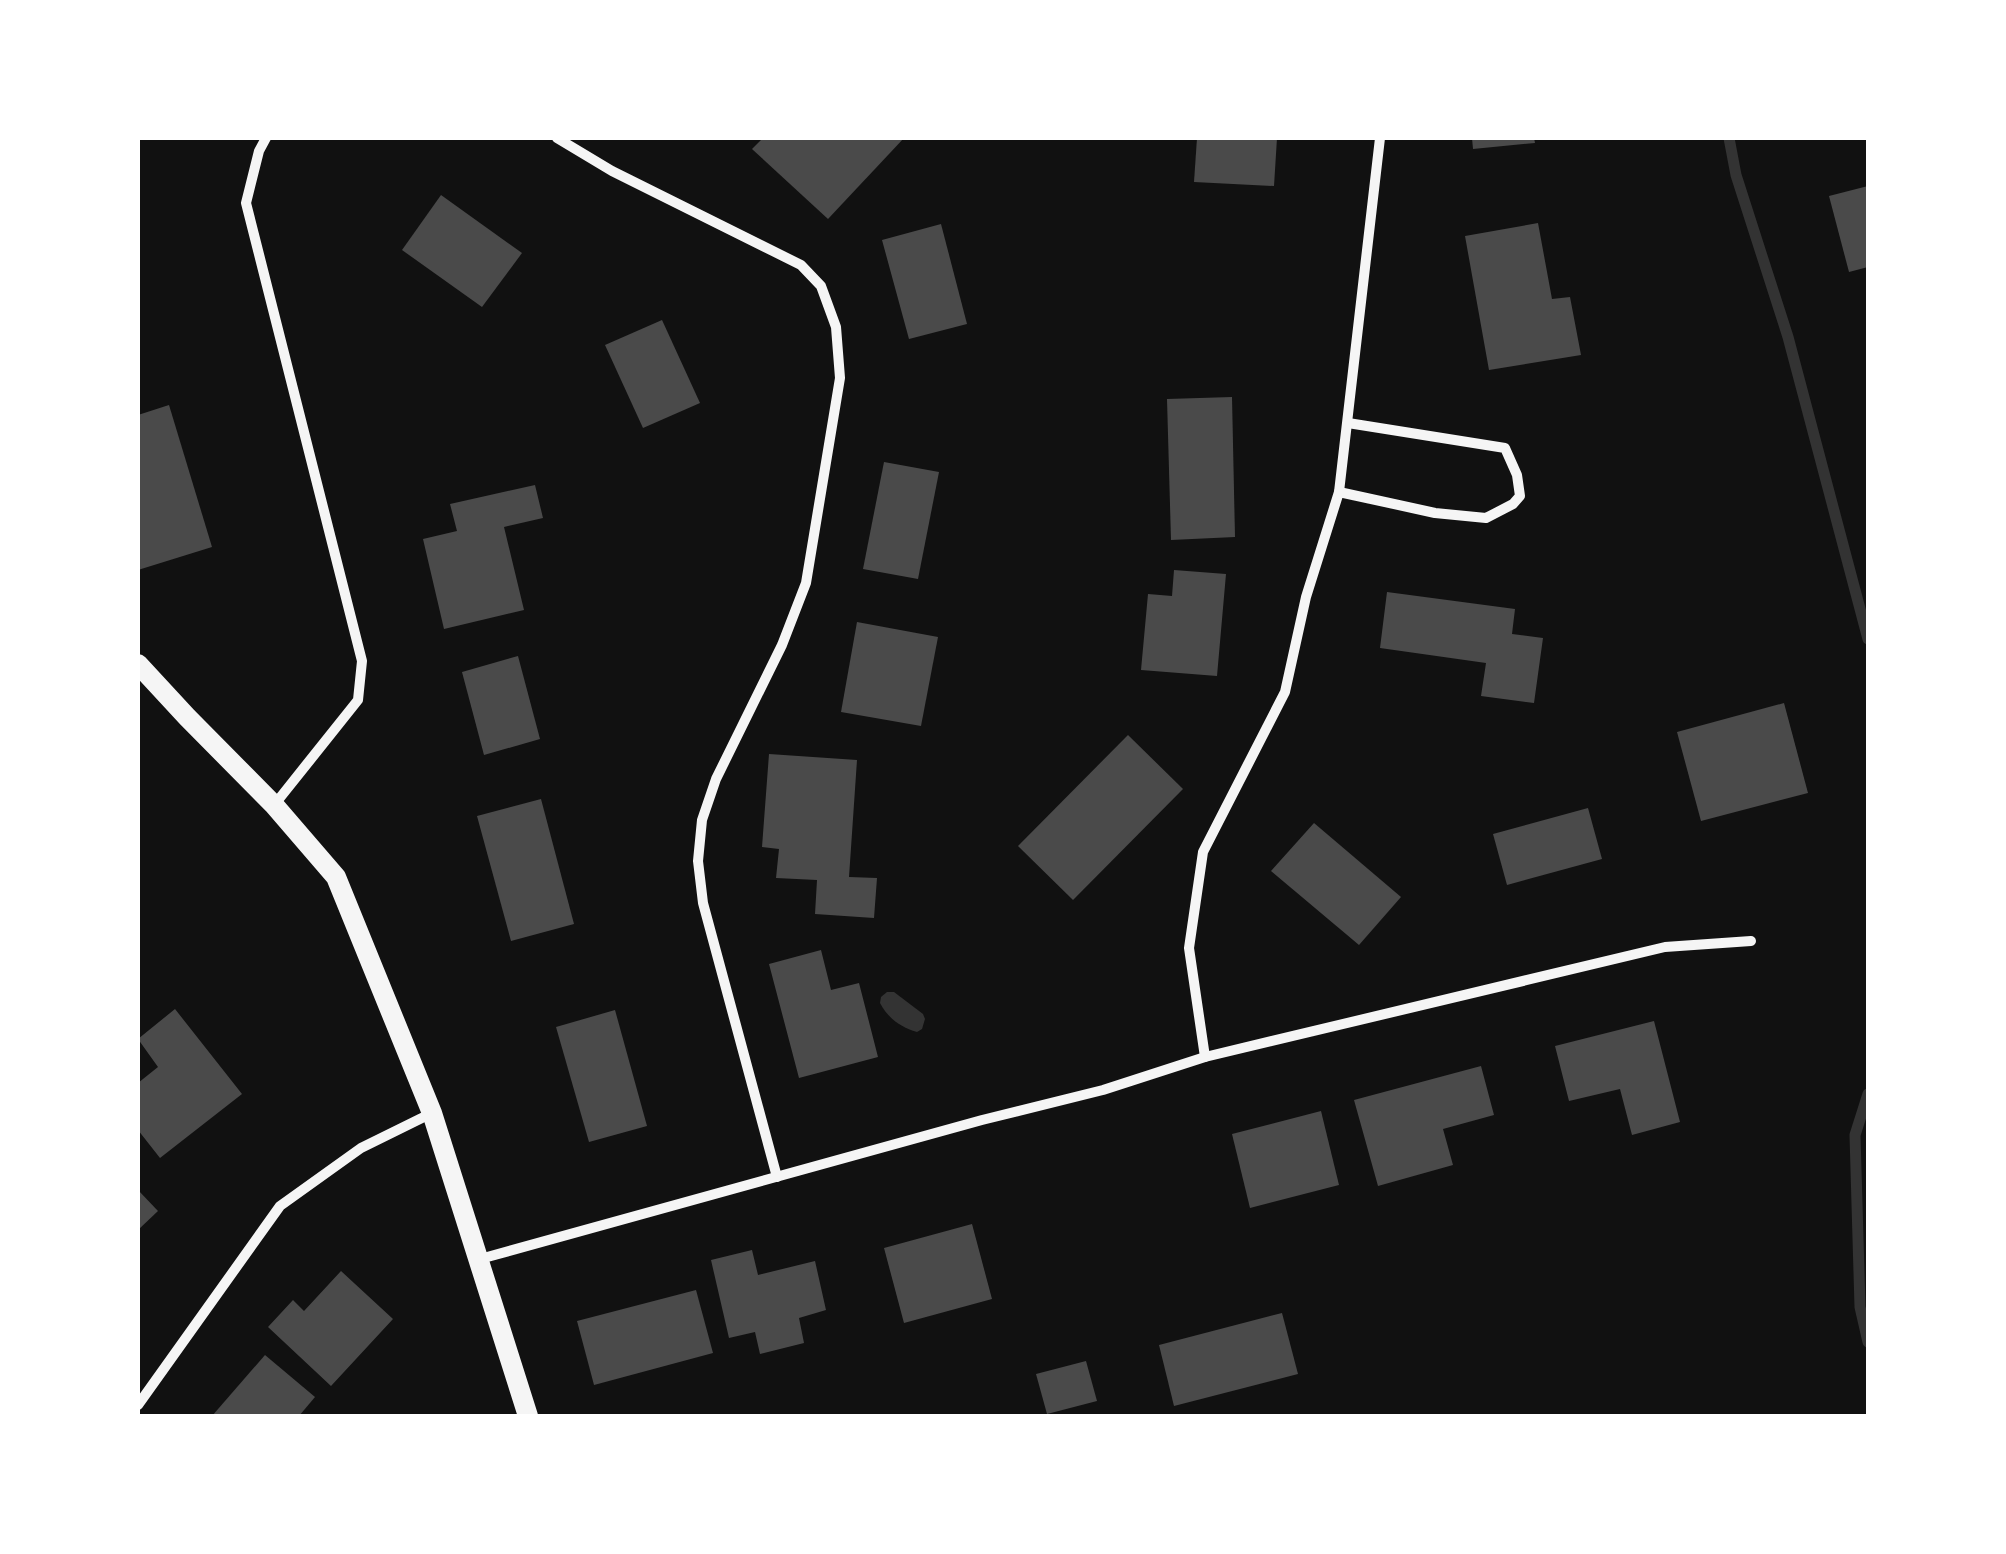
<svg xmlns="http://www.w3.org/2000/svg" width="2006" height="1554" viewBox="0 0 2006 1554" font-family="'Open Sans',sans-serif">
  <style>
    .water { fill: #333 }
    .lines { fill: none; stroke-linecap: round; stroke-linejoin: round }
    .stream { stroke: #333; stroke-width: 11 }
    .building { fill: #4a4a4a }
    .minor { stroke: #f5f5f5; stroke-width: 10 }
    .secondary { stroke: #f5f5f5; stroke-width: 20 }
  </style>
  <rect width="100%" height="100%" fill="#111"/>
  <path class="water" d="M887,992H894L923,1014L925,1019L922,1029L917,1032C900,1027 888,1018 880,1003L881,997Z"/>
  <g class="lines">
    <g class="stream">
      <path d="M1729,138L1736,175L1788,337L1868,639"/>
      <path d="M1868,1094L1855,1135L1860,1307L1868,1342"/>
    </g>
  </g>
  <g class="building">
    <path d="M763,138H904L828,219L752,149Z"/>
    <path d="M1197,138H1277L1274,186L1194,182Z"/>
    <path d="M1472,138H1534L1535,143L1473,149Z"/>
    <path d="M1868,186V267L1849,272L1829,196Z"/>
    <path d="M441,195L522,253L482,307L402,250Z"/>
    <path d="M1538,223L1552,299L1570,297L1581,355L1489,370L1465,236Z"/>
    <path d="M941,224L967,324L909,339L882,240Z"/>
    <path d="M662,320L700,403L643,428L605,345Z"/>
    <path d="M1232,397L1235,537L1171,540L1167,399Z"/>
    <path d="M169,405L212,547L138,570V415Z"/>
    <path d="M884,462L939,472L918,579L863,569Z"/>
    <path d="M535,485L543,518L504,527L524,610L444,629L423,539L457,531L450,504Z"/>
    <path d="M1174,570L1226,574L1217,676L1141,670L1148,594L1172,596Z"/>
    <path d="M1387,592L1515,609L1512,634L1543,638L1534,703L1481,696L1486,663L1380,648Z"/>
    <path d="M857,622L938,637L921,726L841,712Z"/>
    <path d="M518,656L540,739L484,755L462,672Z"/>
    <path d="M1784,703L1808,793L1701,821L1677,732Z"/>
    <path d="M1128,735L1183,789L1073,900L1018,846Z"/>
    <path d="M769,754L857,760L849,877L877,878L874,918L815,914L817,880L776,878L779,849L762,847Z"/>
    <path d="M541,799L574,924L511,941L477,816Z"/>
    <path d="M1588,808L1602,859L1507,885L1493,834Z"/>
    <path d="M1314,823L1401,897L1359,945L1271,871Z"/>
    <path d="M821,950L831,990L859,983L878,1057L799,1078L769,964Z"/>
    <path d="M175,1009L242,1094L160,1158L138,1130V1083L158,1067L138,1039Z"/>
    <path d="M615,1010L647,1126L589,1142L556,1027Z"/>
    <path d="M1654,1021L1680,1122L1632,1135L1620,1089L1569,1101L1555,1046Z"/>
    <path d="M1481,1066L1494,1115L1443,1129L1453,1165L1378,1186L1354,1100Z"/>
    <path d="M1321,1111L1339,1185L1250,1208L1232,1134Z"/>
    <path d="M138,1190L158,1211L138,1230Z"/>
    <path d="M972,1224L992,1299L904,1323L884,1248Z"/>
    <path d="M752,1250L758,1275L815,1261L826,1310L799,1318L804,1343L760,1354L755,1332L729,1338L711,1260Z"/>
    <path d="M341,1271L393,1319L331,1386L268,1327L293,1300L304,1311Z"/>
    <path d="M696,1290L713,1353L594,1385L577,1321Z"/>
    <path d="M1282,1313L1298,1374L1174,1406L1159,1345Z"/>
    <path d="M265,1355L315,1397L299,1416H212Z"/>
    <path d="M1086,1361L1097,1401L1047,1414L1036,1374Z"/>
  </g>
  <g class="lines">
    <g class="minor">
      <path d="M266,138L259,151L246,203L362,661L358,700L275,804"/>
      <path d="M557,138L612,171L801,265L821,286L836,327L840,378L806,583L782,645L716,779L702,820L698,861L703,903L777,1177"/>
      <path d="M1339,492L1435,513L1486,518L1513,504L1520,496L1517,475L1505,448L1348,423"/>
      <path d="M1205,1057L1189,948L1203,852L1285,692L1306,597L1339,492L1380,138"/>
      <path d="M480,1259L982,1120L1103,1090L1205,1057L1665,947L1751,941"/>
      <path d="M138,1405L280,1206L361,1148L432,1113"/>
    </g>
    <path class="secondary" d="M138,664L187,717L274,805L336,877L432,1113L528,1416"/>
  </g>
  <rect width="2006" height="1554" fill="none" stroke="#ffffff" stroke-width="280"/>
</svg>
